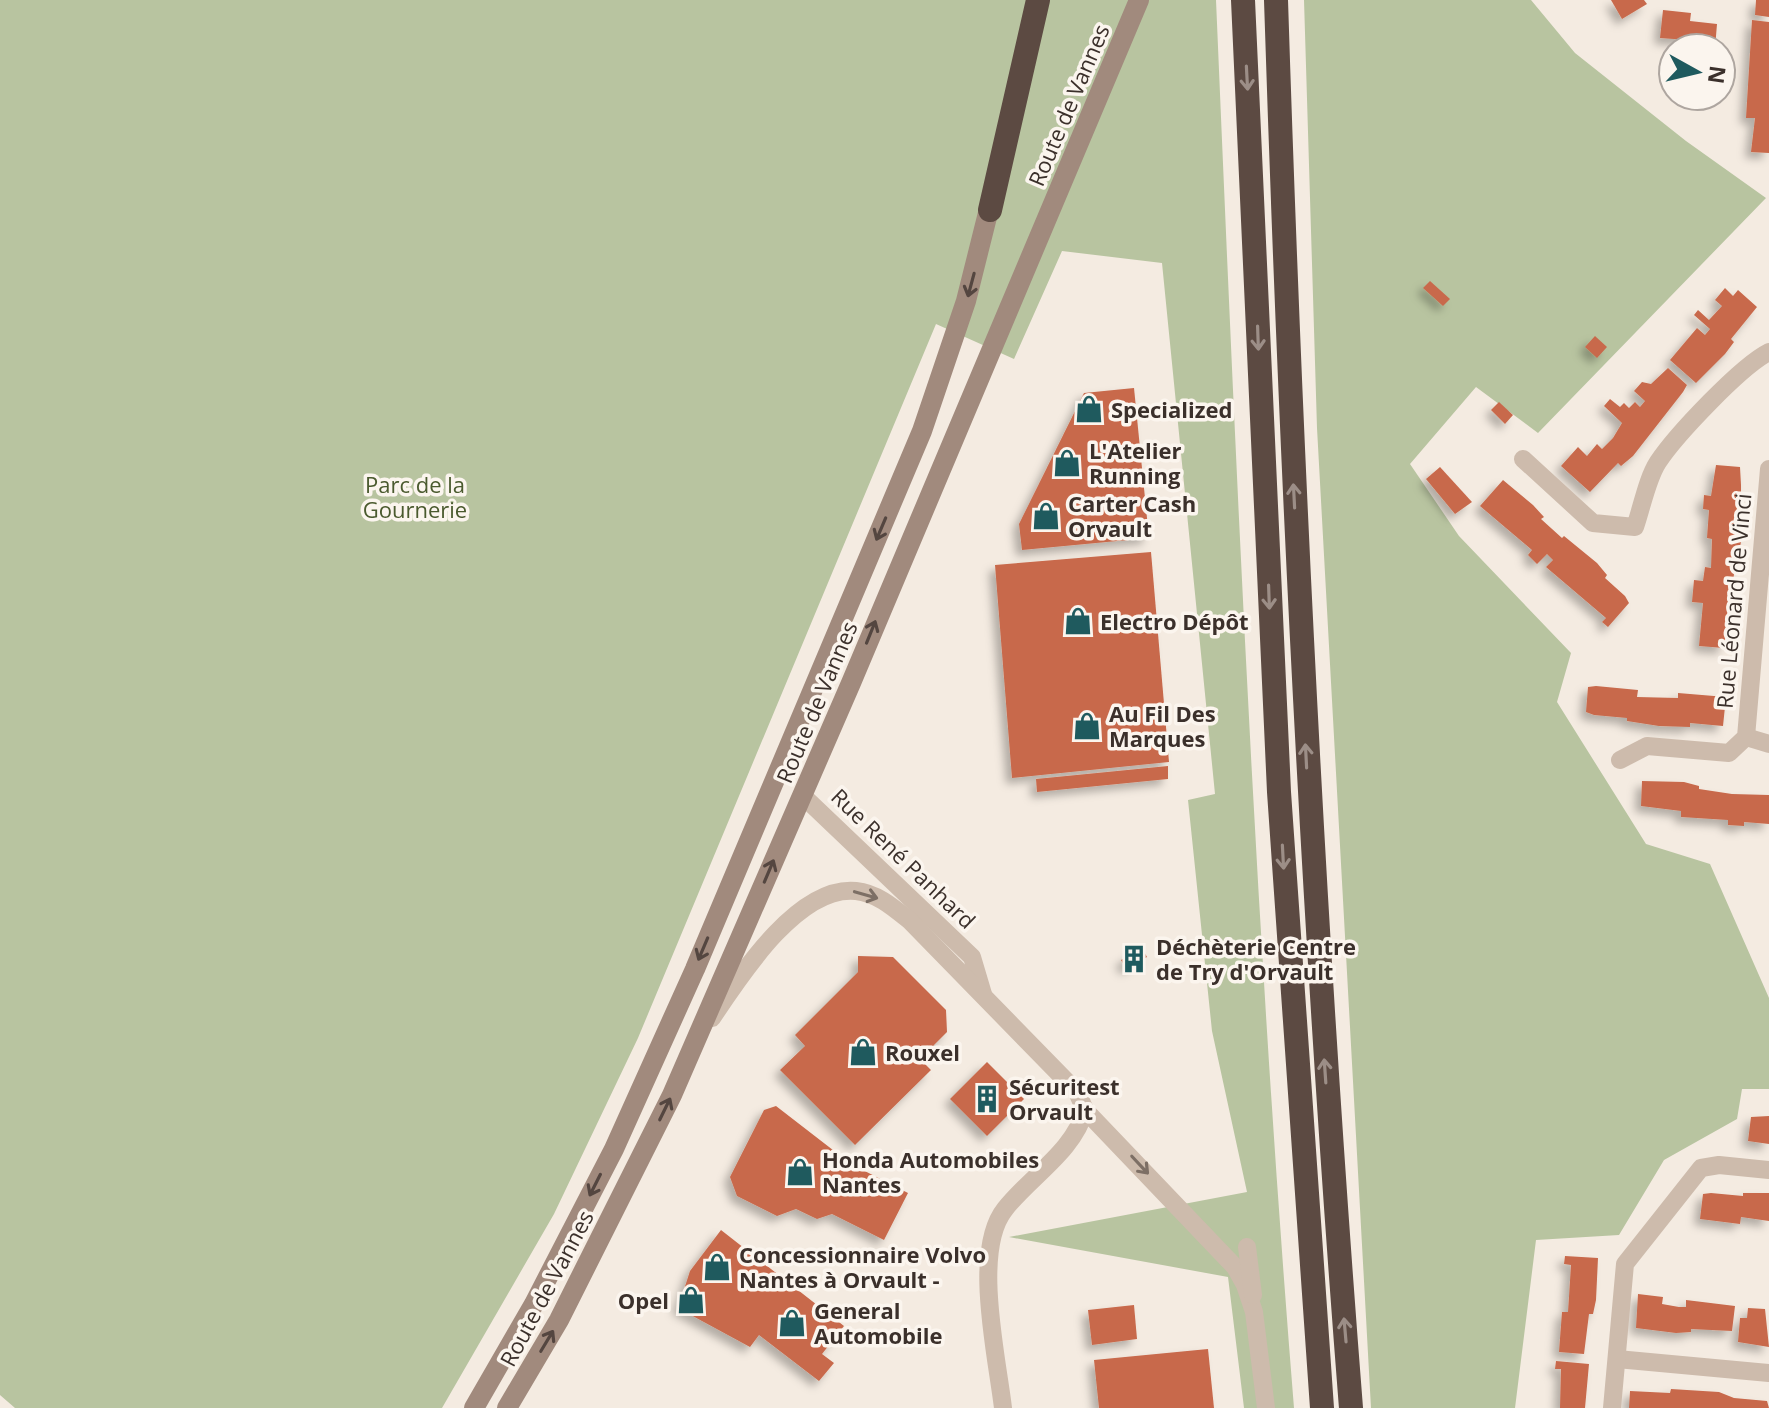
<svg xmlns="http://www.w3.org/2000/svg" width="1769" height="1408" viewBox="0 0 1769 1408" font-family="'Open Sans',sans-serif">
  <style>
    .green { fill: #b8c4a0 }
    .building { fill: #c8694b; filter: url(#shadow) }
    .lines { fill: none; stroke-linecap: round; stroke-linejoin: round }
    .street { stroke: #cdbbac; stroke-width: 18 }
    .secondary { stroke: #a18a7d; stroke-width: 20 }
    .highway { stroke: #5c4a42; stroke-width: 24 }
    .oneway { stroke: #9c8e87 }
    .oneway2 { stroke: #544640 }
    .oneway3 { stroke: #7d6f65 }
    .labels { text-anchor: middle; dominant-baseline: central; stroke-width: 7; stroke-linejoin: round; paint-order: stroke }
    .street-label { font-size: 22px; fill: #3b302b; stroke: #fbf5ee }
    .poi-label { font-size: 22px; font-weight: bold; fill: #3b302b; stroke: #fbf5ee; text-anchor: start }
    .park-label { font-size: 22px; fill: #4a5a2e; stroke: #fbf5ee }
  </style>
  <defs>
    <filter id="shadow"><feDropShadow dx="-6" dy="6" stdDeviation="4" flood-color="#0004"/></filter>
  </defs>
  <rect width="100%" height="100%" fill="#f4ebe1"/>
  <g class="green">
    <path d="M0,0H1216C1236,470 1256,939 1294,1408H1244L1228,1277L1009,1237L1247,1192L1212,1031L1188,800L1215,794L1162,263L1062,251L1014,359L936,324L638,1038L554,1214L442,1408H15L0,1395Z"/>
    <path d="M1304,0H1531L1575,53L1686,141L1766,198L1538,433L1476,387L1410,464L1459,536L1571,653L1557,702L1646,844L1710,864L1769,998V1089H1742L1737,1119L1664,1160L1619,1235L1536,1240L1515,1408H1371L1317,428Z"/>
  </g>
  <g class="building">
    <path d="M1611,0H1644L1647,4L1622,19Z"/>
    <path d="M1756,0H1769V17L1755,15Z"/>
    <path d="M1663,10L1691,13L1690,21L1717,24L1715,48H1687L1688,40L1660,38Z"/>
    <path d="M1752,20L1769,22V153L1751,152L1755,118H1746Z"/>
    <path d="M1430,281L1450,299L1443,306L1423,288Z"/>
    <path d="M1725,288L1733,296L1738,290L1757,307L1731,339L1734,342L1725,354L1696,383L1670,360L1697,328L1705,335L1710,329L1694,315L1698,310L1709,320L1722,306L1715,300Z"/>
    <path d="M1595,336L1607,347L1597,358L1585,347Z"/>
    <path d="M1668,368L1687,385L1683,392L1633,456L1621,466L1618,463L1590,492L1561,466L1578,447L1587,456L1597,444L1602,449L1613,438L1622,423L1604,406L1610,399L1620,407L1624,403L1629,408L1635,402L1640,407L1645,401L1634,391L1642,382L1651,384Z"/>
    <path d="M1134,388L1149,538L1022,550L1019,524L1084,393Z"/>
    <path d="M1499,402L1513,415L1505,424L1491,410Z"/>
    <path d="M1716,465L1740,467L1741,485V542L1729,598L1724,648L1699,646L1703,603L1692,602L1694,580L1703,581L1705,567L1711,568L1712,539L1707,538L1709,510L1703,509L1704,495L1711,496Z"/>
    <path d="M1440,467L1472,502L1455,514L1426,479Z"/>
    <path d="M1503,480L1533,505L1544,517L1541,519L1562,538L1564,536L1597,563L1607,575L1605,578L1625,596L1629,603L1608,627L1602,622L1606,618L1546,567L1553,560L1547,554L1537,564L1528,555L1532,550L1480,506Z"/>
    <path d="M1151,552L1169,762L1012,778L995,565Z"/>
    <path d="M1596,686L1638,690L1637,697L1678,698V693L1726,697L1723,726L1690,723V727L1659,726L1627,721V718L1594,715L1586,712L1588,687Z"/>
    <path d="M1168,766V779L1037,792L1036,779Z"/>
    <path d="M1642,781L1684,782L1699,786V789L1732,794L1769,795V824L1744,822V826L1728,825V820L1681,817V811L1641,806Z"/>
    <path d="M1142,948L1147,957L1126,969L1121,960Z"/>
    <path d="M858,956L893,957L946,1010L947,1032L920,1059L931,1070L855,1145L780,1070L805,1046L795,1035L858,972Z"/>
    <path d="M987,1062L1024,1099L987,1136L950,1099Z"/>
    <path d="M776,1106L851,1164L908,1193L884,1240L832,1214L817,1219L796,1209L777,1216L737,1196L730,1177L764,1110Z"/>
    <path d="M1769,1116V1144L1748,1141L1751,1117Z"/>
    <path d="M1711,1193L1743,1196V1193H1769V1221L1741,1217L1740,1224L1700,1219L1703,1194Z"/>
    <path d="M721,1230L844,1326L822,1354L834,1363L819,1381L759,1335L750,1347L678,1308L690,1271Z"/>
    <path d="M1565,1256L1598,1258L1596,1300L1593,1314H1589L1584,1354L1559,1352L1562,1312H1568L1569,1297L1571,1265L1564,1264Z"/>
    <path d="M1638,1294L1663,1297L1662,1304L1679,1307H1686V1300L1735,1306L1732,1331L1691,1329V1332L1676,1333L1636,1328Z"/>
    <path d="M1134,1305L1137,1339L1092,1345L1088,1310Z"/>
    <path d="M1748,1308L1765,1309L1769,1347L1738,1342L1740,1318H1747Z"/>
    <path d="M1208,1349L1214,1408H1099L1094,1360Z"/>
    <path d="M1556,1361L1589,1364L1585,1408H1560L1561,1369H1555Z"/>
    <path d="M1671,1389L1719,1392L1734,1398L1767,1401L1769,1408H1629L1630,1391L1670,1393Z"/>
  </g>
  <g class="lines">
    <g class="street">
      <path d="M1523,459L1593,523L1635,527C1642,507 1647,479 1658,462C1676,435 1741,366 1769,352"/>
      <path d="M1746,737L1769,744"/>
      <path d="M1620,760L1647,746L1729,753L1746,737L1769,469"/>
      <path d="M802,795L972,957L983,994"/>
      <path d="M712,1018C740,976 798,885 856,891C877,893 894,908 910,921L1077,1092L1085,1110L1235,1267L1245,1285L1254,1312L1266,1408"/>
      <path d="M1247,1247L1253,1295"/>
      <path d="M1617,1359L1769,1373"/>
      <path d="M1003,1408C997,1356 972,1250 1005,1209C1031,1176 1074,1151 1085,1110"/>
      <path d="M1612,1408L1625,1264L1701,1168L1719,1165L1769,1170"/>
    </g>
    <g class="secondary">
      <path d="M474,1408L534,1304L614,1149L695,969L922,431L966,301L992,197"/>
      <path d="M507,1408L559,1320L672,1095L851,683L1139,0"/>
    </g>
    <g class="highway">
      <path d="M1243,0L1279,792L1322,1408"/>
      <path d="M1276,0C1291,470 1314,939 1351,1408"/>
      <path d="M990,210L1038,0"/>
    </g>
  </g>
  <defs><path id="oneway-shaft" d="M-6 0H5M1.5-3L5.5 0L1.5 3" fill="none" stroke-width="1.6" stroke-linecap="round" stroke-linejoin="round" transform="scale(2)"/></defs>
  <g class="oneway">
    <use href="#oneway-shaft" transform="translate(1247 78) rotate(87)"/>
    <use href="#oneway-shaft" transform="translate(1258 338) rotate(88)"/>
    <use href="#oneway-shaft" transform="translate(1294 496) rotate(-93)"/>
    <use href="#oneway-shaft" transform="translate(1269 597) rotate(88)"/>
    <use href="#oneway-shaft" transform="translate(1306 756) rotate(-93)"/>
    <use href="#oneway-shaft" transform="translate(1283 857) rotate(87)"/>
    <use href="#oneway-shaft" transform="translate(1325 1071) rotate(-94)"/>
    <use href="#oneway-shaft" transform="translate(1345 1330) rotate(-95)"/>
  </g>
  <g class="oneway2">
    <use href="#oneway-shaft" transform="translate(971 285) rotate(105)"/>
    <use href="#oneway-shaft" transform="translate(881 529) rotate(113)"/>
    <use href="#oneway-shaft" transform="translate(871 632) rotate(-68)"/>
    <use href="#oneway-shaft" transform="translate(769 871) rotate(-67)"/>
    <use href="#oneway-shaft" transform="translate(703 949) rotate(113)"/>
    <use href="#oneway-shaft" transform="translate(665 1109) rotate(-64)"/>
    <use href="#oneway-shaft" transform="translate(595 1185) rotate(117)"/>
    <use href="#oneway-shaft" transform="translate(547 1341) rotate(-59)"/>
  </g>
  <g class="oneway3">
    <use href="#oneway-shaft" transform="translate(866 895) rotate(16)"/>
    <use href="#oneway-shaft" transform="translate(1140 1165) rotate(47)"/>
  </g>
  <defs>
    <symbol id="shop-bare" viewBox="-9 -9 18 18"><path d="M-5-2.5h2.3a2.7 3.5 0 0 1 5.4 0H5L5.5 6h-11ZM-1.5-2.5h3a1.5 2.3 0 0 0-3 0Z" fill="#1f5a5e" stroke="#fbf5ee" stroke-width="2.5" paint-order="stroke"/></symbol>
    <symbol id="building-bare" viewBox="-9 -9 18 18"><path d="M-4-6H4V6H1V3H-1V6H-4ZM-2.5-4.3h1.7v1.8h-1.7ZM.8-4.3h1.7v1.8H.8ZM-2.5-1h1.7V.8h-1.7ZM.8-1h1.7V.8H.8Z" fill="#1f5a5e" stroke="#fbf5ee" stroke-width="2.5" paint-order="stroke"/></symbol>
  </defs>
  <g fill-rule="evenodd">
    <use href="#shop-bare" x="1069" y="389" width="40" height="40"/>
    <use href="#shop-bare" x="1047" y="443" width="40" height="40"/>
    <use href="#shop-bare" x="1026" y="496" width="40" height="40"/>
    <use href="#shop-bare" x="1058" y="601" width="40" height="40"/>
    <use href="#shop-bare" x="1067" y="706" width="40" height="40"/>
    <use href="#building-bare" x="1114" y="939" width="40" height="40"/>
    <use href="#shop-bare" x="843" y="1032" width="40" height="40"/>
    <use href="#building-bare" x="967" y="1079" width="40" height="40"/>
    <use href="#shop-bare" x="780" y="1152" width="40" height="40"/>
    <use href="#shop-bare" x="697" y="1247" width="40" height="40"/>
    <use href="#shop-bare" x="671" y="1280" width="40" height="40"/>
    <use href="#shop-bare" x="772" y="1303" width="40" height="40"/>
  </g>
  <g class="labels">
    <g class="street-label">
      <text transform="translate(1068 105) rotate(-67)">Route de Vannes</text>
      <text transform="translate(1733 601) rotate(-85)">Rue Léonard de Vinci</text>
      <text transform="translate(816 702) rotate(-67)">Route de Vannes</text>
      <text transform="translate(904 858) rotate(44)">Rue René Panhard</text>
      <text transform="translate(546 1288) rotate(-62)">Route de Vannes</text>
    </g>
    <g class="poi-label">
      <text x="1111" y="409">Specialized</text>
      <text x="1089" y="450">L'Atelier<tspan x="1089" dy="25">Running</tspan></text>
      <text x="1068" y="503">Carter Cash<tspan x="1068" dy="25">Orvault</tspan></text>
      <text x="1100" y="621">Electro Dépôt</text>
      <text x="1109" y="713">Au Fil Des<tspan x="1109" dy="25">Marques</tspan></text>
      <text x="1156" y="946">Déchèterie Centre<tspan x="1156" dy="25">de Try d'Orvault</tspan></text>
      <text x="885" y="1052">Rouxel</text>
      <text x="1009" y="1086">Sécuritest<tspan x="1009" dy="25">Orvault</tspan></text>
      <text x="822" y="1159">Honda Automobiles<tspan x="822" dy="25">Nantes</tspan></text>
      <text x="739" y="1254">Concessionnaire Volvo<tspan x="739" dy="25">Nantes à Orvault -</tspan></text>
      <text x="669" y="1300" text-anchor="end">Opel</text>
      <text x="814" y="1310">General<tspan x="814" dy="25">Automobile</tspan></text>
    </g>
    <g class="park-label">
      <text x="415" y="484">Parc de la<tspan x="415" dy="25">Gournerie</tspan></text>
    </g>
  </g>
  <g transform="translate(1697 72) rotate(98)"><circle r="38" fill="#fbf5ee" stroke="#aea6a0" stroke-width="2"/>
  <path d="M0-6L14 30L0 20L-14 30Z" fill="#1f5a5e"/>
  <text y="-12" font-size="22" font-weight="bold" text-anchor="middle" fill="#3b302b">N</text>
  </g>
</svg>
